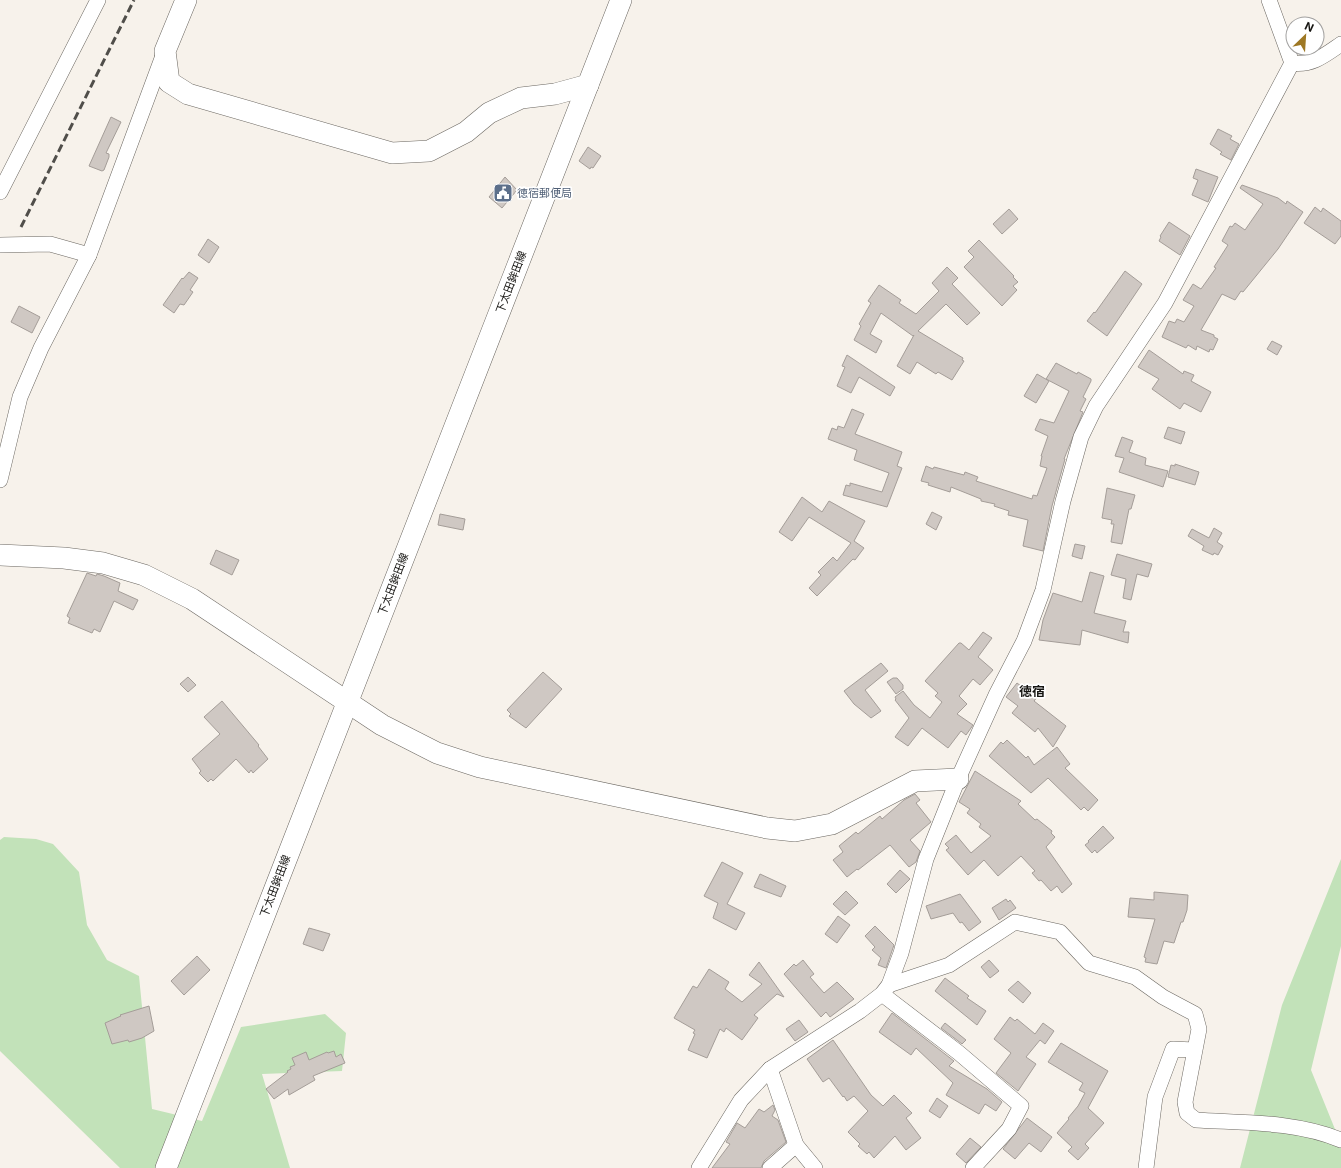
<svg xmlns="http://www.w3.org/2000/svg" width="1341" height="1168" viewBox="0 0 1341 1168" font-family="Inter,'Noto Sans JP',sans-serif">
  <style>
    .green { fill: #c2e2b9 }
    .building { fill: #cfc8c3; stroke: #a49d98 }
    .lines { fill: none; stroke-linecap: round; stroke-linejoin: round }
    .street-casing { stroke: #6b6761; stroke-width: 16 }
    .secondary-casing { stroke: #6b6761; stroke-width: 22 }
    .street { stroke: #fff; stroke-width: 15 }
    .secondary { stroke: #fff; stroke-width: 21 }
    .rail { stroke: #504e4a; stroke-width: 3; stroke-dasharray: 8 4; stroke-linecap: butt }
    .labels { text-anchor: middle; dominant-baseline: central; stroke-width: 3.5; stroke-linejoin: round; paint-order: stroke }
    .service-label { font-size: 11px; fill: #4e5e75; stroke: #fff; text-anchor: start }
    .street-label { font-size: 11px; fill: #161512; stroke: #fff }
    .quarter-label { font-size: 13px; font-weight: bold; fill: #161512; stroke: #fff }
  </style>
  <rect width="100%" height="100%" fill="#f7f2eb"/>
  <g class="green">
    <path d="M4,837L36,839L53,844L79,872L87,925L107,960L139,976L152,1109L202,1121L241,1027L325,1014L346,1033L342,1071L262,1074L290,1168H120L0,1051V840Z"/>
    <path d="M1341,859V946L1311,1070L1341,1144V1168H1240L1282,1005Z"/>
  </g>
  <g class="building">
    <path d="M111,117L121,122L106,153L109,154V157L104,170L102,171L89,166Z"/>
    <path d="M1218,129L1232,136L1230,139L1239,144L1231,160L1220,154L1222,152L1210,144Z"/>
    <path d="M588,147L601,156L593,168L591,167L590,169L579,161Z"/>
    <path d="M1196,169L1218,177L1208,202L1192,195L1198,180L1193,178Z"/>
    <path d="M505,177L517,190L502,208L489,197Z"/>
    <path d="M1242,185L1278,198L1286,204L1287,201L1303,212L1278,249L1243,292L1241,291L1235,300L1222,294L1201,330L1214,335V337L1218,339L1213,350L1210,349L1209,352L1197,346L1196,350L1188,345L1186,348L1162,337L1169,321L1175,323L1177,319L1184,322L1194,306L1183,300L1193,284L1201,289L1216,268L1214,267L1228,245L1222,241L1230,226L1232,227L1235,223L1245,230L1263,204L1240,188Z"/>
    <path d="M1315,207L1321,212L1323,208L1341,221V236L1335,244L1304,223Z"/>
    <path d="M1009,209L1018,219L1002,234L993,224Z"/>
    <path d="M1169,222L1190,236L1180,255L1159,241L1161,237L1160,236Z"/>
    <path d="M208,239L219,247L209,263L198,255Z"/>
    <path d="M979,240L1014,276L1013,277L1018,282L1013,286L1017,290L1002,306L964,267L974,257L968,251Z"/>
    <path d="M947,267L958,278L952,284L980,313L967,325L946,304L918,331L963,358L962,360L964,361L952,380L938,372L936,374L917,362L910,374L897,366L914,335L913,336L881,313L870,334L882,341L876,353L854,340L861,326L859,324L871,303L868,301L879,285L901,300L899,303L916,314L939,291L932,283Z"/>
    <path d="M1125,271L1142,284L1107,336L1087,321L1094,312L1095,313Z"/>
    <path d="M189,272L198,278L190,290L193,292L184,305L180,304L174,313L163,305L182,278L183,279Z"/>
    <path d="M19,306L40,317L32,333L11,322Z"/>
    <path d="M1272,341L1282,346L1277,355L1267,349Z"/>
    <path d="M1149,350L1183,374L1184,371L1194,375L1191,381L1211,392L1201,412L1184,403L1180,409L1152,389L1159,379L1138,367Z"/>
    <path d="M847,355L895,387L890,396L859,377L851,393L837,386L845,367L842,366Z"/>
    <path d="M1056,363L1077,374L1078,372L1091,379V381L1083,397L1086,399L1080,411L1083,412L1064,459H1065L1052,506L1043,551L1023,546L1028,520L1008,515L1009,511L994,506L995,504L981,501V499L951,487L950,492L928,485L929,483L921,481L926,466L933,469L934,467L964,475L965,472L978,477L976,481L1032,499L1033,495L1037,496L1047,468L1040,466L1042,456H1041L1048,436L1035,430L1040,419L1054,423L1069,391L1046,379Z"/>
    <path d="M1037,374L1049,381L1036,403L1024,396Z"/>
    <path d="M852,409L864,414L855,434L902,452L897,466L902,468L887,507L843,495L846,485L850,486V483L882,492L889,473L854,460L857,450L828,439L832,428L837,430L838,426L844,428Z"/>
    <path d="M1168,427L1185,432L1181,444L1164,438Z"/>
    <path d="M1122,437L1133,441L1129,452L1146,458L1145,465L1168,471L1163,487L1119,472L1124,458L1115,456Z"/>
    <path d="M1175,464L1199,472L1195,485L1168,477L1171,465L1175,466Z"/>
    <path d="M1107,488L1135,495L1131,509H1129L1122,544L1111,542L1114,524H1111L1112,520L1102,518Z"/>
    <path d="M802,497L822,512L829,501L865,521L854,541L864,548L855,560L853,559L817,596L809,588L821,575L818,572L833,557L837,561L851,543L809,517L792,541L779,532Z"/>
    <path d="M932,512L942,517L936,530L926,524Z"/>
    <path d="M440,514L465,519L463,530L438,525Z"/>
    <path d="M1214,528L1222,533L1217,542L1223,546L1218,555L1214,553L1213,555L1202,550L1204,546L1188,536L1192,529L1209,538Z"/>
    <path d="M1075,544L1085,546L1082,559L1072,556Z"/>
    <path d="M216,550L239,560L232,575L210,564Z"/>
    <path d="M1117,554L1152,564L1148,577L1137,574L1131,600L1123,598L1126,579L1111,575Z"/>
    <path d="M1090,572L1104,576L1094,613L1126,621L1123,632H1129L1128,643L1082,630L1080,645L1039,640L1043,620L1053,593L1082,602Z"/>
    <path d="M87,573L96,576L97,574L104,576L120,583L118,591L138,600L133,610L114,601L100,632L94,629L92,633L68,623L70,618L67,616Z"/>
    <path d="M983,632L992,638L978,657L993,670L980,685L973,679L959,696L967,704L957,714L973,725L971,728L966,735L961,731L948,748L922,728L908,746L895,737L909,718L895,700L896,699L895,697L903,691L914,705L930,718L942,702L935,696L938,693L925,681L959,643H961L969,650Z"/>
    <path d="M881,663L888,671L865,690L881,711L871,718L854,704L844,691Z"/>
    <path d="M543,672L562,689L526,728L509,716L511,714L507,710Z"/>
    <path d="M188,677L196,685L188,692L180,684Z"/>
    <path d="M893,678H897L903,685V689L896,694L887,682Z"/>
    <path d="M1017,683L1021,686L1023,684L1038,696L1034,701L1066,726L1053,747L1038,728L1035,732L1012,713L1018,706L1006,697Z"/>
    <path d="M222,701L259,745L258,746L268,759L253,773L251,770L249,773L236,759L213,781L211,779L208,782L199,773L201,771L192,759L220,734L204,717Z"/>
    <path d="M1007,740L1026,758L1028,756L1034,765L1057,747L1070,764L1065,768L1098,800L1088,811L1084,807L1081,810L1048,778L1031,793L989,756L1001,742L1003,744Z"/>
    <path d="M975,771L1021,801L1018,804L1035,820L1037,819L1052,831L1051,833L1055,837L1046,847L1072,884L1062,893L1057,886L1051,891L1041,880L1039,881L1032,873L1035,871L1021,856L998,876L984,860L968,875L946,850L949,848L945,844L956,835L971,853L991,836L979,827L981,824L967,813L970,809L959,802Z"/>
    <path d="M915,794L920,800L916,803L931,822L910,840L920,851L916,862L909,867L890,845L858,870L857,869L847,877L833,860L843,852L839,846L856,832L858,834L880,816L882,819L904,800Z"/>
    <path d="M1103,826L1114,838L1097,853L1095,850L1092,853L1085,845L1089,842L1088,841Z"/>
    <path d="M722,862L743,873L727,904L745,913L736,930L713,918L718,903L704,896Z"/>
    <path d="M900,870L910,879L896,893L887,884Z"/>
    <path d="M760,874L786,886L781,897L754,887Z"/>
    <path d="M846,891L858,903L845,915L833,904Z"/>
    <path d="M1154,892L1188,895L1187,910L1183,922H1181L1174,943L1164,941L1157,964L1145,962L1146,958L1144,957L1155,919L1128,917L1130,898L1154,900Z"/>
    <path d="M960,894L981,922L969,931L962,922L960,923L953,913L931,919L926,906Z"/>
    <path d="M1006,899L1008,902L1010,900L1016,908L999,920L992,908Z"/>
    <path d="M838,916L850,925L837,943L825,934Z"/>
    <path d="M875,926L894,945L886,968L878,965L881,958L872,950L875,947L865,936Z"/>
    <path d="M309,928L330,934L323,951L303,944Z"/>
    <path d="M197,956L210,970L184,995L171,981Z"/>
    <path d="M803,960L814,974L810,977L824,993L837,982L854,999L830,1017L826,1012L821,1017L784,974L794,964L796,966Z"/>
    <path d="M989,960L999,971L990,978L981,967Z"/>
    <path d="M759,962L784,997L777,994L754,1015L758,1018L742,1040L726,1028L724,1032L720,1029L707,1058L688,1050L695,1034L693,1033L695,1030L674,1018L693,986L697,988L709,969L729,982L725,989L742,1002L762,984L749,975Z"/>
    <path d="M945,978L969,996L967,998L986,1011L977,1025L935,991Z"/>
    <path d="M1018,981L1031,993L1023,1003L1008,990Z"/>
    <path d="M149,1006L154,1031L142,1038L129,1042L128,1040L112,1044L105,1023L121,1016L120,1015Z"/>
    <path d="M892,1013L954,1061L949,1066L987,1089L1002,1102L996,1111L985,1104L979,1114L946,1095L953,1083L916,1048L911,1055L879,1032Z"/>
    <path d="M1010,1017L1015,1021L1017,1019L1035,1034L1043,1023L1054,1031L1045,1044L1040,1040L1026,1057L1036,1064L1018,1091L996,1073L1011,1053L994,1039Z"/>
    <path d="M799,1020L808,1032L795,1041L786,1029Z"/>
    <path d="M945,1023L966,1040L962,1044L941,1028Z"/>
    <path d="M833,1040L871,1095L883,1106L894,1095L912,1113L906,1118L921,1138L906,1150L895,1136L874,1158L869,1152L867,1154L858,1146L860,1144L848,1132L868,1111L854,1096L847,1101L844,1096L843,1097L829,1078L823,1082L807,1059Z"/>
    <path d="M1061,1043L1108,1071L1088,1108L1104,1123L1085,1144L1089,1148L1078,1160L1068,1151L1072,1147L1057,1133L1069,1119L1068,1118L1078,1106L1085,1093L1079,1090L1083,1083L1048,1062Z"/>
    <path d="M334,1051L336,1057L341,1054L345,1063L313,1076L315,1080L289,1095L288,1089L274,1099L266,1089L288,1072L287,1071L291,1069L290,1067L295,1065L292,1058L306,1052L309,1060L327,1052L328,1053Z"/>
    <path d="M937,1098L948,1106L940,1118L929,1111Z"/>
    <path d="M773,1105L775,1110L772,1116L778,1120L786,1142L764,1161L761,1168H712L730,1144L726,1142L737,1123L745,1128L759,1109L764,1112Z"/>
    <path d="M1027,1118L1052,1137L1041,1152L1029,1143L1015,1159L1003,1149Z"/>
    <path d="M970,1138L981,1147L966,1163L956,1154Z"/>
  </g>
  <g class="lines">
    <defs>
      <g id="street">
        <path d="M1292,63C1312,66 1325,55 1341,44"/>
        <path d="M0,192L98,0"/>
        <path d="M0,245L50,244L89,255"/>
        <path d="M0,480L20,397L41,348L89,255L164,53"/>
        <path d="M889,985L949,965L1015,922L1060,932L1089,963L1135,977L1163,997L1195,1014L1199,1029L1185,1102L1187,1113L1196,1120C1244,1123 1295,1121 1341,1140"/>
        <path d="M882,994L959,1053L1021,1106L1009,1129L973,1168"/>
        <path d="M770,1069L796,1145L815,1168"/>
        <path d="M699,1168L741,1100L770,1069L860,1011L882,994L889,985L901,953L926,859L958,779L996,695L1024,641L1043,590L1063,501L1081,437L1096,406L1165,303L1292,63L1269,0"/>
        <path d="M770,1168L796,1145"/>
        <path d="M1146,1168L1155,1097L1173,1049L1194,1050"/>
      </g>
      <g id="secondary">
        <path d="M186,0L165,51L169,82L188,94L392,153L429,151L466,132L489,113L521,98L555,94L588,85"/>
        <path d="M0,555L64,558L103,563L144,575L192,599L382,725L437,753L480,767L767,828L795,831L832,824L915,781L958,779"/>
        <path d="M166,1168L621,0"/>
      </g>
    </defs>
    <use href="#street" class="street-casing"/>
    <use href="#secondary" class="secondary-casing"/>
    <use href="#street" class="street"/>
    <use href="#secondary" class="secondary"/>
    <path class="rail" d="M21,227L134,0"/>
  </g>
  <defs>
    <symbol id="civic-square" viewBox="-11 -11 22 22"><rect x="-9" y="-9" width="18" height="18" rx="4" fill="#5c6f8a" stroke="#fff"/><path d="M-.6-6.5H3V-4.5H.6V-3L4-1V1h2V6H-6V1h2V-1L-.6-3ZM-1.2 2.5V6h2.4V2.5Z" fill="#fff"/></symbol>
  </defs>
  <g fill-rule="evenodd">
    <use href="#civic-square" x="492" y="182" width="22" height="22"/>
  </g>
  <g class="labels">
    <g class="service-label">
      <text x="517" y="193">徳宿郵便局</text>
    </g>
    <g class="street-label">
      <text transform="translate(511 282) rotate(-69)">下太田鉾田線</text>
      <text transform="translate(393 584) rotate(-69)">下太田鉾田線</text>
      <text transform="translate(275 886) rotate(-69)">下太田鉾田線</text>
    </g>
    <g class="quarter-label">
      <text x="1032" y="691">徳宿</text>
    </g>
  </g>
  <g transform="translate(1305 36) rotate(25)"><circle r="19" fill="#ffffff" stroke="#a2a1a0"/>
  <path d="M0-3L7 15L0 10L-7 15Z" fill="#9e7824"/>
  <text y="-6" font-size="11" font-weight="bold" text-anchor="middle" fill="#161512">N</text>
  </g>
</svg>
